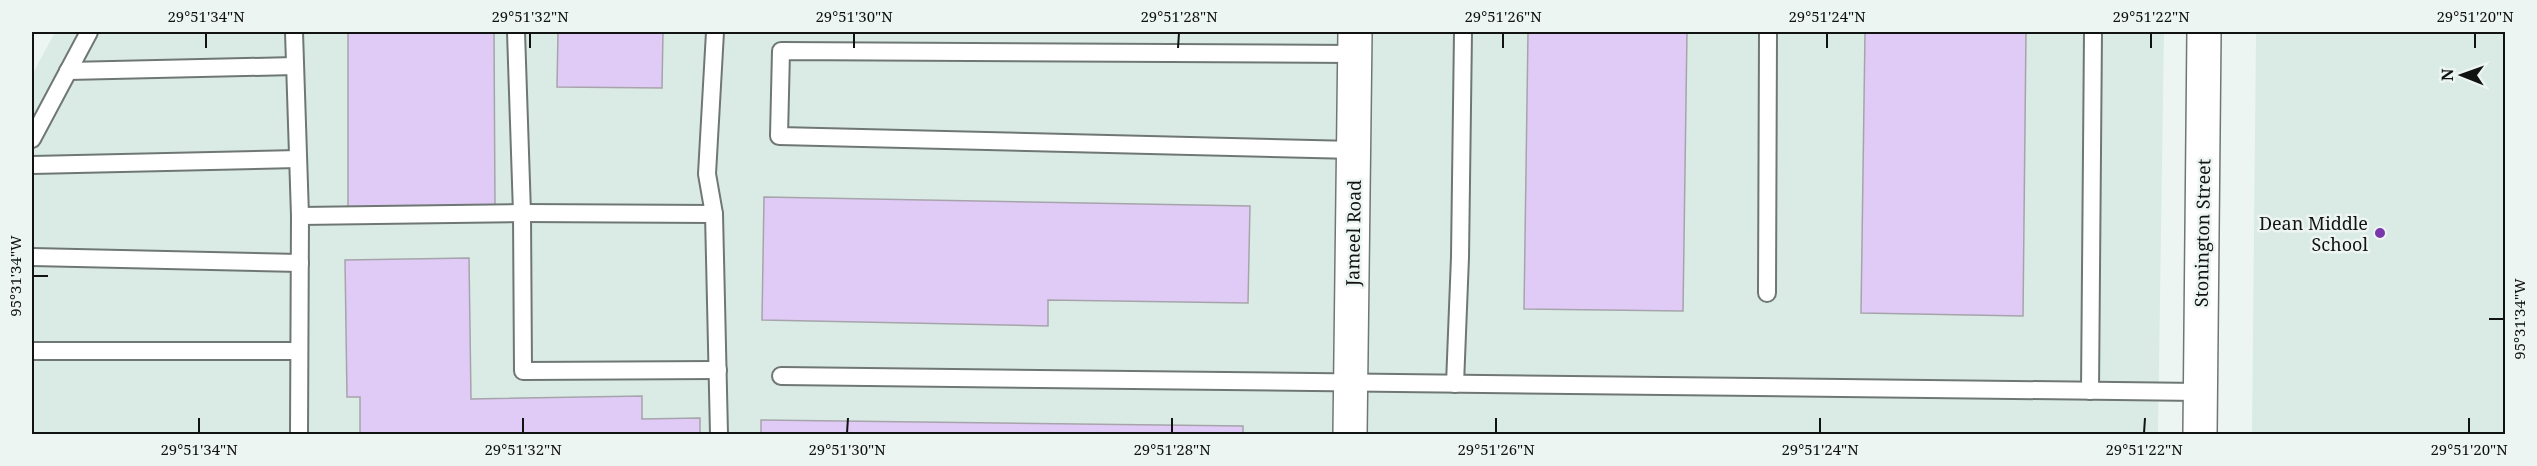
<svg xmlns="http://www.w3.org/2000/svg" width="2537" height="466" viewBox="0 0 2537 466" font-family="'Noto Serif',serif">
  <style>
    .built { fill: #daebe6 }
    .building { fill: #dfcbf6; stroke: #a6a4aa; stroke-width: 1.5 }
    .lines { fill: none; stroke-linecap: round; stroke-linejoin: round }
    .service-casing { stroke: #6f7774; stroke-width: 20 }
    .minor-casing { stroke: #6f7774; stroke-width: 36 }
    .tertiary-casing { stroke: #6f7774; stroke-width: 36 }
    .service { stroke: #fff; stroke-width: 16 }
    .minor { stroke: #fff; stroke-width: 33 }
    .tertiary { stroke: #fff; stroke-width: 33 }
    .ticks { fill: none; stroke: #111312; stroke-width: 2 }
    .poi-dot { fill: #7837ab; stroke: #edf5f2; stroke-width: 2 }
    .labels { text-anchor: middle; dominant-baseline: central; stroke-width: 5; stroke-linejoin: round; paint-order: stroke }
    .poi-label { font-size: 18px; fill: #111312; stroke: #edf5f2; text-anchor: end }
    .street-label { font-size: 18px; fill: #111312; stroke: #edf5f2 }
    .neatline { fill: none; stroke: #111312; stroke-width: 2 }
    .ticks-label { font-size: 15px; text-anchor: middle; fill: #111312 }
  </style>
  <rect width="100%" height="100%" fill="#edf5f2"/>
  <g class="built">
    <path d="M55,32H2164L2158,434H32V75Z"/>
    <path d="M2256,32H2505V434H2252Z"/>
  </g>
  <g class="building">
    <path d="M348,32H494L495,208L348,209Z"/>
    <path d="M558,32H663L662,88L557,87Z"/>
    <path d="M1528,32H1687L1683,311L1524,309Z"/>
    <path d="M1865,32H2026L2023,316L1861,313Z"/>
    <path d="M764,197L1250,206L1248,303L1048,300V326L762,320Z"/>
    <path d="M469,258L471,399L642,396V419L700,418V434H360V397H347L345,260Z"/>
    <path d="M761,420L1243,426V434H761Z"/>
  </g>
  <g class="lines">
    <defs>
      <g id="service">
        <path d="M294,32L300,216L299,434"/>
        <path d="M516,32L522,213L523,371L718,370"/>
        <path d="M715,32L707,174L714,214L719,434"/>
        <path d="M68,71L295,66"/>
        <path d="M32,139L89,32"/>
        <path d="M1354,150L779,136L781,51L1355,54"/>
        <path d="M32,165L298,159"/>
        <path d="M300,216L522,213L714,214"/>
        <path d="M32,257L300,263"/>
        <path d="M1767,293L1768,32"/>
        <path d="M32,351H299"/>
        <path d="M781,376L2200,392"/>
        <path d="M1455,384L1460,257L1463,32"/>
        <path d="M2090,391L2093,32"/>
      </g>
      <path id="minor" d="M1350,434L1355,32"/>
      <path id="tertiary" d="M2200,434L2204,32"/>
    </defs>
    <use href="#service" class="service-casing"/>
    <use href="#minor" class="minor-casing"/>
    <use href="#tertiary" class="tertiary-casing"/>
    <use href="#service" class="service"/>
    <use href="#minor" class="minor"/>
    <use href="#tertiary" class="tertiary"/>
  </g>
  <path class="ticks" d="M206,48V33M530,48V33M854,48V33M1178,48L1179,33M1503,48V33M1827,48V33M2151,48V33M2475,48V33M33,276H48M2489,319H2504M199,433V418M523,433V418M847,433L848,418M1172,433V418M1496,433V418M1820,433V418M2144,433L2145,418M2469,433V418"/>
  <circle class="poi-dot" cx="2380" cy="233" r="6"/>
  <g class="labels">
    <g class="poi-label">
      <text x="2368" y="223">Dean Middle<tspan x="2368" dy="21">School</tspan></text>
    </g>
    <g class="street-label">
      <text transform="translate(1353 233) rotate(-89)">Jameel Road</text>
      <text transform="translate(2202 233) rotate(-89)">Stonington Street</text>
    </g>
  </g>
  <rect width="2537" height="466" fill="none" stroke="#edf5f2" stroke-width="66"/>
  <g transform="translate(2462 75) rotate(271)" stroke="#edf5f2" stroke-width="4.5" paint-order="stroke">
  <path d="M0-4.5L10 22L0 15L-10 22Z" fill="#111312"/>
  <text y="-9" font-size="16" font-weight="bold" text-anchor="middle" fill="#111312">N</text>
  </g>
  <rect x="33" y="33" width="2471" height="400" class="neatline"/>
  <g class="ticks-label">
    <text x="206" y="22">29°51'34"N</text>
    <text x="530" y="22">29°51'32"N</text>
    <text x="854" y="22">29°51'30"N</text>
    <text x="1179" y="22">29°51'28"N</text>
    <text x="1503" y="22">29°51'26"N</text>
    <text x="1827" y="22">29°51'24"N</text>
    <text x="2151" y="22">29°51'22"N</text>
    <text x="2475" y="22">29°51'20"N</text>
    <text transform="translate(16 276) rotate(-90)" y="5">95°31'34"W</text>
    <text transform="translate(2520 319) rotate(-90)" y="5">95°31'34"W</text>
    <text x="199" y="455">29°51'34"N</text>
    <text x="523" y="455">29°51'32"N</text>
    <text x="847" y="455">29°51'30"N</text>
    <text x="1172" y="455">29°51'28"N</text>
    <text x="1496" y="455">29°51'26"N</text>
    <text x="1820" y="455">29°51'24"N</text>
    <text x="2144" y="455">29°51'22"N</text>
    <text x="2469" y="455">29°51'20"N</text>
  </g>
</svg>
